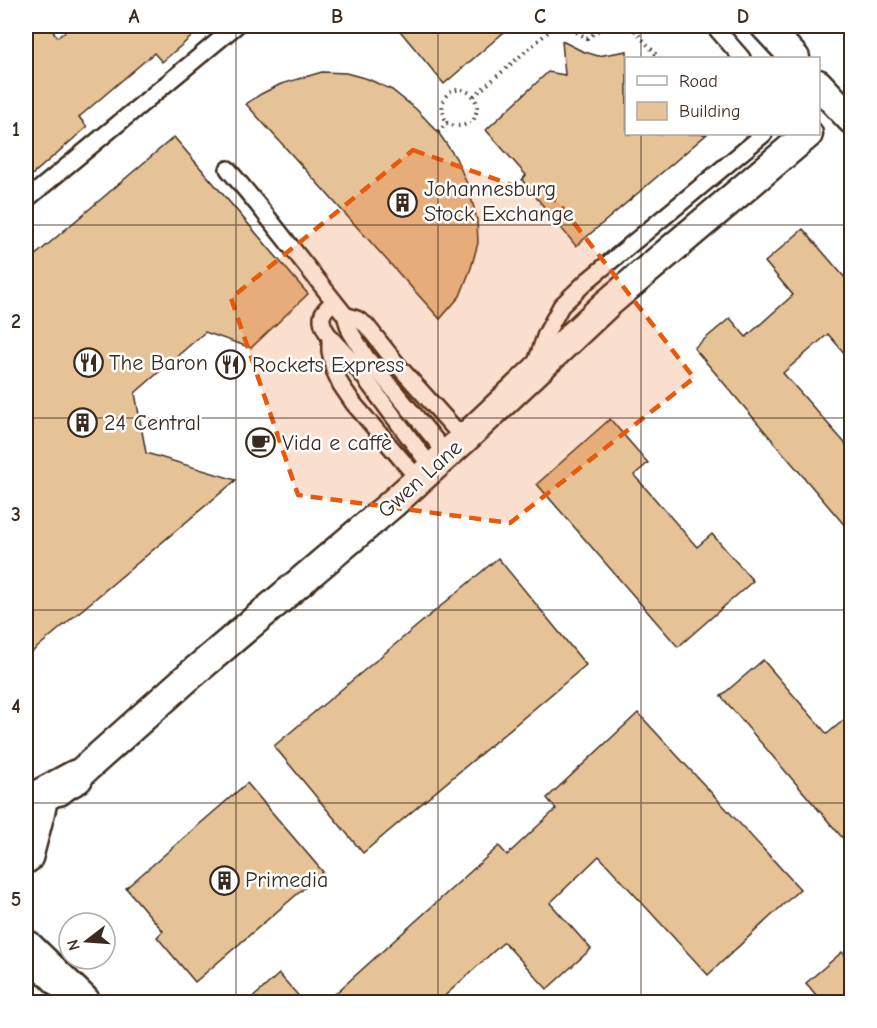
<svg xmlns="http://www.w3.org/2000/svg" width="877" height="1028" viewBox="0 0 877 1028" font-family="'Comic Neue',sans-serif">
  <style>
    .building { fill: #e6c297; stroke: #3b2a1e; stroke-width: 1.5 }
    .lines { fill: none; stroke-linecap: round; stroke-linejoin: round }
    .lane-casing { stroke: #3b2a1e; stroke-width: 20 }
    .street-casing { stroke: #3b2a1e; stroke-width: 33 }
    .secondary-casing { stroke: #3b2a1e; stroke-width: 38 }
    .path { stroke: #3b2a1e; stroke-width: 4; stroke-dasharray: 1.5 4.5; stroke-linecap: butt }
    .lane { stroke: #fff; stroke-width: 15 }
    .street { stroke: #fff; stroke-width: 28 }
    .secondary { stroke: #fff; stroke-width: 33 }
    .marked { fill: #e8590c; fill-opacity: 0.2; stroke: #e8590c; stroke-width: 4.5; stroke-dasharray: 12 8; stroke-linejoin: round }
    .grid { fill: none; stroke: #3b2a1e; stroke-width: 1.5; stroke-opacity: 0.55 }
    .labels { text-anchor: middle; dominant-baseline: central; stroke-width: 5; stroke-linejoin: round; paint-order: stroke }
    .poi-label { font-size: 22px; fill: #3b2a1e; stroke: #fff; text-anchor: start }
    .street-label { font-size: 22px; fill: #3b2a1e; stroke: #fff }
    .neatline { fill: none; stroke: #3b2a1e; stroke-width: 2 }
    .grid-label { font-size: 20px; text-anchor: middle; font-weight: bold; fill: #3b2a1e }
  </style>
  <rect width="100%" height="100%" fill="#fff"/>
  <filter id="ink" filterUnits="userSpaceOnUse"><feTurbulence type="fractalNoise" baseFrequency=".0167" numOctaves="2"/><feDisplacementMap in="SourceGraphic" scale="12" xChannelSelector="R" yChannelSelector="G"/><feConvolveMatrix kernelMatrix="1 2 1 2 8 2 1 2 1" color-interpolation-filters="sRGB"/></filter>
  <g filter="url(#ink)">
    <g class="building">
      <path d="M26,26H48L58,37L72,26H204L162,62L154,53L79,117L87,127L26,180Z"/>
      <path d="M396,26H511L444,84Z"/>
      <path d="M562,41L582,51L598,56L627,51V134H707L576,246L522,180L526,175L486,130L548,72L565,75Z"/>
      <path d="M322,72L346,73L368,79L392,90L416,109L438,132L456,158L468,186L477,219L478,243L471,268L460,296L440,319L246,104L261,94L281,84Z"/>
      <path d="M174,137L308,294L251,348L205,332L135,393L146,453L236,480L26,657V263Z"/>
      <path d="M803,229L852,286V362L828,334L783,373L852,451V534L694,348L730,318L746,337L793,295L765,262Z"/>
      <path d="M610,419L648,463L634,475L697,547L712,534L753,581L678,647L537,484Z"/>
      <path d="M498,558L586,665L363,853L274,746Z"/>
      <path d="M763,660L827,734L852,713V849L721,696Z"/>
      <path d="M638,713L800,889L708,975L599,856L550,903L591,949L547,989L504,942L438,1002H326L499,846L507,855L556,809L547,798Z"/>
      <path d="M247,783L323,872L195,982L157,937L163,931L126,888Z"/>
      <path d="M842,952L852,963V1002H822L806,983Z"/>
      <path d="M279,974L304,1002H248Z"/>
    </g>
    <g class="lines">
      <defs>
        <g id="lane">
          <path d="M714,26L742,58"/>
          <path d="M228,169L258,205L345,315L350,331L366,357L447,454"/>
          <path d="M26,200L236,26"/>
          <path d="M334,302C329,306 323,310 322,317C320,332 343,350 352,361L432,468"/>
          <path d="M345,315L357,319L366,325L401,369L464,439"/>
          <path d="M330,338V351L334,370L341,385L354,404L419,480"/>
          <path d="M535,365L546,334L561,306L587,281L764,134"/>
        </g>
        <g id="street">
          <path d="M765,26L795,58"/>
          <path d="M818,84L852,120"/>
          <path d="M59,791L76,777L187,678L392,504L464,439L607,304L808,134"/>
        </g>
        <g id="secondary">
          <path d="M26,804L76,777"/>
          <path d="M26,856L39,806"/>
          <path d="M26,947L83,1002"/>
        </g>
      </defs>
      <use href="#lane" class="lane-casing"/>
      <use href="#street" class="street-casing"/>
      <use href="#secondary" class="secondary-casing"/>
      <g class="path">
        <path d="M566,26L587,38L605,26"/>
        <path d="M631,26L659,58"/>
        <path d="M671,26L689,30"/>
        <path d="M474,96L555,26"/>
        <path d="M438,132L447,123C457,128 464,126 473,121C475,117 477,111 477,107C475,79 428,86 447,123"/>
      </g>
      <use href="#lane" class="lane"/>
      <use href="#street" class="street"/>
      <use href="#secondary" class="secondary"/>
    </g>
  </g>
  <path class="marked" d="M413,150L557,201L694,378L510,523L298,495L231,298Z"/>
  <path class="grid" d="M236,26V1002M438,26V1002M641,26V58M641,134V1002M26,225H852M26,418H852M26,610H852M26,803H852"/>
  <defs>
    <symbol id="building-ring" viewBox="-11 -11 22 22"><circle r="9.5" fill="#fff" stroke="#3b2a1e" stroke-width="1.5"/><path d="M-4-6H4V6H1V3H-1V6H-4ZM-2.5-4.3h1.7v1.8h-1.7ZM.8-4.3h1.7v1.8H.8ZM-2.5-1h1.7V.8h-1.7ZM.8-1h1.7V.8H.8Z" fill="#3b2a1e"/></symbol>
    <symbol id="restaurant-ring" viewBox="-11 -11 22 22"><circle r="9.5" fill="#fff" stroke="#3b2a1e" stroke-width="1.5"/><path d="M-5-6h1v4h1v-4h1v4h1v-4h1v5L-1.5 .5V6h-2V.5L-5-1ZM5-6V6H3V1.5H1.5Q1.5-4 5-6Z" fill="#3b2a1e"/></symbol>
    <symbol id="cafe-ring" viewBox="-11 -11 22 22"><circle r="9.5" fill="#fff" stroke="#3b2a1e" stroke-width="1.5"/><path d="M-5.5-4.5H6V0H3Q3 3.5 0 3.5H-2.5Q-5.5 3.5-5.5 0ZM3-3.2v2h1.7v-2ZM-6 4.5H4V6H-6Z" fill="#3b2a1e"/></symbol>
  </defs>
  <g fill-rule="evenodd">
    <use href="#building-ring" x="386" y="186" width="33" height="33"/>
    <use href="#restaurant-ring" x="72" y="346" width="33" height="33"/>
    <use href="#restaurant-ring" x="214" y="348" width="33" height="33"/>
    <use href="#building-ring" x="66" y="406" width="33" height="33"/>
    <use href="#cafe-ring" x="244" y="426" width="33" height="33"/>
    <use href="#building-ring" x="208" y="864" width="33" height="33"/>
  </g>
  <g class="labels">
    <g class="poi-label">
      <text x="424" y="189">Johannesburg<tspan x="424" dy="25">Stock Exchange</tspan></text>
      <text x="109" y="363">The Baron</text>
      <text x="252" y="365">Rockets Express</text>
      <text x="104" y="423">24 Central</text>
      <text x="282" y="443">Vida e caffè</text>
      <text x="245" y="880">Primedia</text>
    </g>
    <g class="street-label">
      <text transform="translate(420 479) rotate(-42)">Gwen Lane</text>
    </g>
  </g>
  <rect width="877" height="1028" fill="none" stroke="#fff" stroke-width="66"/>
  <rect x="625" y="57" width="195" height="78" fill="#ffffff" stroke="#b1aaa5" stroke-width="1.5"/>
  <rect x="637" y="76" width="30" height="9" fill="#ffffff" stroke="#b1aaa5" stroke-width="1.5"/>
  <text x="679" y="87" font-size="18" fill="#3b2a1e">Road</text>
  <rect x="637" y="102" width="30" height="18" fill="#e6c297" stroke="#b1aaa5" stroke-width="1.5"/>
  <text x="679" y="117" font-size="18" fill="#3b2a1e">Building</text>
  <g transform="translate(87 941) rotate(253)"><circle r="28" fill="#ffffff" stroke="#b1aaa5" stroke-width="1.5"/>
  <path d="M0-4.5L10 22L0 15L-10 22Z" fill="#3b2a1e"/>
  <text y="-9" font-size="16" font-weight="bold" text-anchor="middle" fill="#3b2a1e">N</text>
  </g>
  <rect x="33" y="33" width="811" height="962" class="neatline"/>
  <g class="grid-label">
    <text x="134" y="23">A</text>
    <text x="337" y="23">B</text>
    <text x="540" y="23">C</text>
    <text x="743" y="23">D</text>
    <text x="16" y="136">1</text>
    <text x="16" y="328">2</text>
    <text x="16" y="521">3</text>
    <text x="16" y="713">4</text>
    <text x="16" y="906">5</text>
  </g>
</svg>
